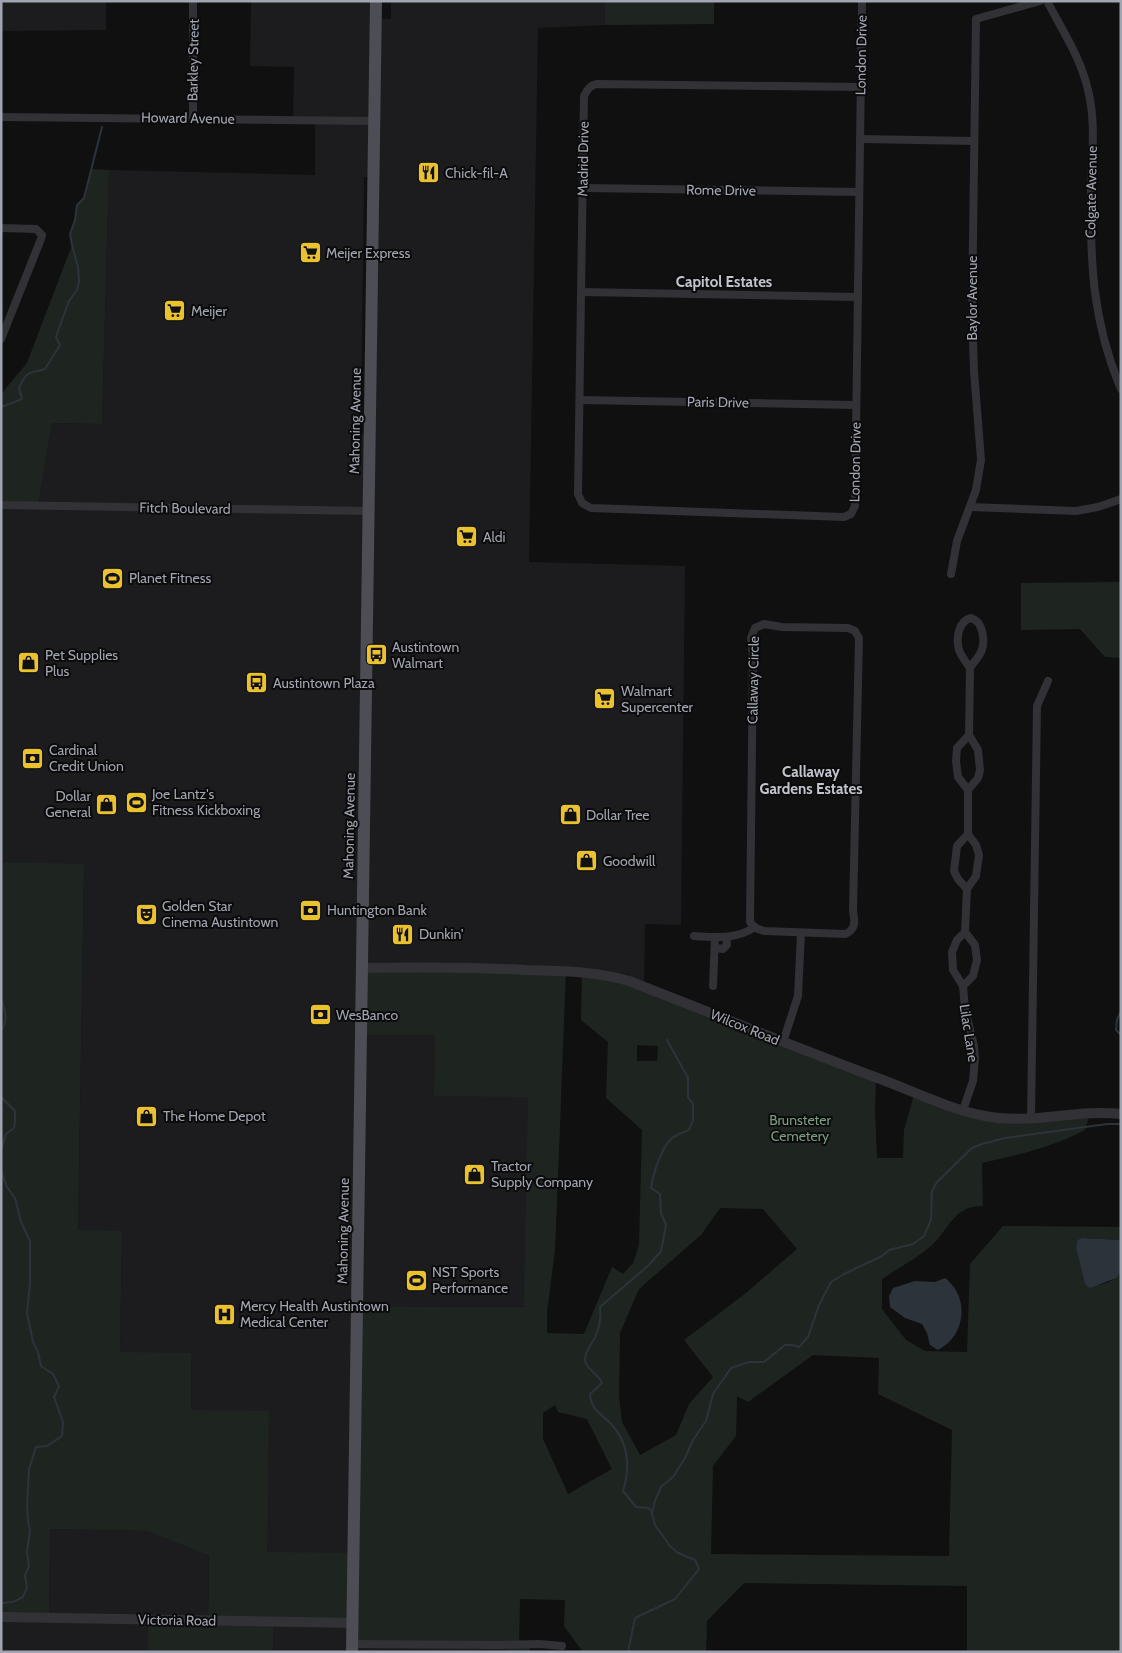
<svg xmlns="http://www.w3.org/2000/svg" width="1122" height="1653" viewBox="0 0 1122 1653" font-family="Cabin,sans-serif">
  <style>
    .built { fill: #1c1c1e; fill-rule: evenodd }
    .green { fill: #1e2520; fill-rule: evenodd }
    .water { fill: #2c333b }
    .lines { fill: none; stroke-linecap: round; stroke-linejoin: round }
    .stream { stroke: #2c333b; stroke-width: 2 }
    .minor { stroke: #313136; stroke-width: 8 }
    .tertiary { stroke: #313136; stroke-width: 10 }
    .primary { stroke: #4d4e55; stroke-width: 12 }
    .labels { text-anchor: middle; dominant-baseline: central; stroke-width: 4; stroke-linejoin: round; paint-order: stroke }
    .street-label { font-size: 14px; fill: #a1a4b1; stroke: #0b0b0c }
    .poi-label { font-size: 14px; fill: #a1a4b1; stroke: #0b0b0c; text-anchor: start }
    .park-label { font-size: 14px; fill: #799c7f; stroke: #0b0b0c }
    .neighbourhood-label { font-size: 15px; font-weight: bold; fill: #c2c4ce; stroke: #0b0b0c }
  </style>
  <rect width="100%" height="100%" fill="#101011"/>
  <g class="built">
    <path d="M1,1H106V30L1,31Z"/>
    <path d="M251,1H376V19H391V1H605V25L538,28L529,562L685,566L681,925L645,924L644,987L566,971L435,1035L561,1098L555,1249L548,1307L357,1306L508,1645V1652H273L274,1622L190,1410L120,1352L122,1232L78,1230L84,865L1,862V505L38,506L52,423L102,424L109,170L315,175V120H293L294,67L250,66ZM364,177H373L369,435L361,434Z"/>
    <path d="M50,1529L147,1531L209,1556L208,1621L148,1620L147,1652H2V1617L49,1618Z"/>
  </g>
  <g class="green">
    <path d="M605,1H714V24L605,25Z"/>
    <path d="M91,169L109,170L102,424L52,423L38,506L1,505V394L27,363L72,245L70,234L75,220L77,205L84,198Z"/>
    <path d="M1121,582V658L1105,657L1080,629L1021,630V583Z"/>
    <path d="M1,862L84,864L78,1230L122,1231L120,1352L191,1353V1410L269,1411L267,1552L353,1553L356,1306L524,1307L528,1097L434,1096L435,1035H361L362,968L566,971L555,1249L547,1311V1333L584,1334L612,1267L623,1274L633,1263L639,1245L642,1130L606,1098L608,1042L581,1020L582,972L599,974L876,1077L875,1111L877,1158H903L904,1130L915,1092L983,1116L1090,1113L1085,1130C1053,1147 1018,1155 982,1163L983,1206C954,1206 950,1227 933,1244C922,1255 897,1269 882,1279V1309L906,1340L925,1351L967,1352L970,1264L1003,1226L1121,1227V1240L1082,1238L1076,1248L1085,1284C1099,1287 1111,1284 1121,1272V1652H967V1586L744,1583L707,1621L706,1652H583L564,1626L565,1600L520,1599L519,1644H530V1652H508V1645L352,1644L353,1624L274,1622L273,1652H147L148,1620L208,1621L209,1556L147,1531L50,1529L49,1618L2,1617L1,1652ZM637,1045L658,1046L657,1061H637ZM720,1208L763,1209L797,1249L746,1293L684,1340L713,1377L689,1404L676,1435L640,1455L622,1422L619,1396L620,1333L639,1289L701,1235ZM813,1355L879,1358L878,1394L952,1430L949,1556L711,1554L713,1466L736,1436L737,1396L748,1402ZM555,1405L558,1412L587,1419L612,1469L568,1494L543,1439V1413Z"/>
  </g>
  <g class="water">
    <path d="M1082,1238L1121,1240V1272L1116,1278L1090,1288L1085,1284L1076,1248L1078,1240Z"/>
    <path d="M945,1278C970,1297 966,1336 938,1350L930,1345L927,1333L922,1324L905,1318L890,1307L889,1296L893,1288L915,1281L935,1282Z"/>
  </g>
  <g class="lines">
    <g class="stream">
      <path d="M1,407L22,399L19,388C27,370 29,374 45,369L60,345L56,337L58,331L69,301L77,290L79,281L78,267L72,245L70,234L75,220L77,205L84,198L102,127"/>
      <path d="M1,998C5,1008 9,1021 1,1030"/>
      <path d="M1120,1013L1117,1020L1116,1030L1121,1035"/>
      <path d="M1,1097L15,1111V1121L14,1128L6,1134L1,1151"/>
      <path d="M1,1171L7,1187L15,1198L21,1222L30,1241V1284L27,1313L33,1342L38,1352L41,1366L53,1374L59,1386L54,1397L63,1422L62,1436L47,1446L36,1447L29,1469L27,1505L28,1521L30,1530L27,1552L29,1566L25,1575L27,1588L23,1597L13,1602L2,1603L1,1606"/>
      <path d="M652,1513L649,1508L636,1507L623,1491C630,1468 629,1444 612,1425C602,1414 591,1411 590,1394L602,1383C599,1374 588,1371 585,1361C584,1352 593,1343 596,1335C600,1326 601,1316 600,1307L649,1265L661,1251L666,1225L661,1213L660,1194L651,1188C653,1174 661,1149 671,1139C675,1135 684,1132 689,1130L693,1120V1104L688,1097V1078L667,1040"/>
      <path d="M628,1652L635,1618L675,1599L699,1569L695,1560L678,1553L670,1546L655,1525L652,1513L655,1501L661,1487L673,1477L685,1458L693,1440L706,1421L713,1394L731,1368L749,1362H764L785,1345H792L799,1347L808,1337L819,1305L831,1282L844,1274L882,1256L889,1250L913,1244L924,1236L931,1220L932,1191L937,1182L972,1148L982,1144L1005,1138L1107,1124H1121"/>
    </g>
    <g class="minor">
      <path d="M1047,1C1062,30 1081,58 1088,90C1096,121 1092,156 1091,188C1090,261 1092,320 1121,389"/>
      <path d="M861,87L597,84C590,85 587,90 584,96L578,494L582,503L591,508L844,517L851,514L855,506L862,1"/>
      <path d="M1,117L375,121"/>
      <path d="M193,118V1"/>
      <path d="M860,139L974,141"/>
      <path d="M583,188L859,192"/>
      <path d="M1,228L36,229L42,235L41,239L1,339"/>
      <path d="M581,292L857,297"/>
      <path d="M580,400L855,405"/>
      <path d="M1,505L369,511"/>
      <path d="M970,507L1076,511L1098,507L1121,499"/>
      <path d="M951,574L957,541L976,490L981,460L974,371L972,313L976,19L1040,1"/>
      <path d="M971,618C984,622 986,643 980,654C977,659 973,663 970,668C966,662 961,656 959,650C956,639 958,621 971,618Z"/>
      <path d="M764,624L782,627L848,628L855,631L859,638L853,911C855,921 856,930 845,934L764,931L755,928L750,922L753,657L751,638L755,628Z"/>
      <path d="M968,790L978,778L980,770L978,750L969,735L970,668"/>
      <path d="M967,889L958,879L954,871L957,846L968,834"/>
      <path d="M694,936C715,937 736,940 755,927"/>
      <path d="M715,948L723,949L727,945L726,937"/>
      <path d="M713,986L715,937"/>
      <path d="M963,986L973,976L977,960L975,945L965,932L967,889L976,876L979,855L976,845L968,834V790L958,777L956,761L957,748L969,735"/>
      <path d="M783,1042L798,996L801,933"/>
      <path d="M963,1110L973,1081L975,1058L974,1046L965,1009L963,986L953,970L952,952L957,940L965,932"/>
      <path d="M1031,1119L1037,706L1048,681"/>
      <path d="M352,1644L498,1645L539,1644L562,1646"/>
    </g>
    <g class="tertiary">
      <path d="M362,968C417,967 472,967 526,970C561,971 595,971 629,981C711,1013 793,1046 875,1077C911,1090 948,1109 985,1116C1031,1125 1075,1109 1121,1114"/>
      <path d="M1,1617L353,1623"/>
    </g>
    <path class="primary" d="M352,1652L376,1"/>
  </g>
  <defs>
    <symbol id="restaurant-square" viewBox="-11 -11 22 22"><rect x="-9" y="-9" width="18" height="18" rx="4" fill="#eac12f" stroke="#0b0b0c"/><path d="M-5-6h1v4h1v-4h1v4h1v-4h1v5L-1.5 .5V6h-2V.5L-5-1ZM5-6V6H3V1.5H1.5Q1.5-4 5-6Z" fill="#111"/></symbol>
    <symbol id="supermarket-square" viewBox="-11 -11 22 22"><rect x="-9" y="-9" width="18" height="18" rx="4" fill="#eac12f" stroke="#0b0b0c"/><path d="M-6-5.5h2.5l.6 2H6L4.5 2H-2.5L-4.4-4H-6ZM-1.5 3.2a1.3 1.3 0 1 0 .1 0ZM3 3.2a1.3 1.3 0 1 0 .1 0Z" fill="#111"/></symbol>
    <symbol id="stadium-square" viewBox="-11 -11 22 22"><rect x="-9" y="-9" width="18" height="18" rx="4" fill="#eac12f" stroke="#0b0b0c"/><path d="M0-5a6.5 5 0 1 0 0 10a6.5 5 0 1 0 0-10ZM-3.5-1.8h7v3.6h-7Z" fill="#111"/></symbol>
    <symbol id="bus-square" viewBox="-11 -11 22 22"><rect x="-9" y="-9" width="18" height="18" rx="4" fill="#eac12f" stroke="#0b0b0c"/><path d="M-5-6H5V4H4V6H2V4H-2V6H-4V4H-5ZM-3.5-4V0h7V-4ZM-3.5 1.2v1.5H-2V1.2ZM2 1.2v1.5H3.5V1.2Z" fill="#111"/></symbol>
    <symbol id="shop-square" viewBox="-11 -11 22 22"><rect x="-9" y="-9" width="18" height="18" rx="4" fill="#eac12f" stroke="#0b0b0c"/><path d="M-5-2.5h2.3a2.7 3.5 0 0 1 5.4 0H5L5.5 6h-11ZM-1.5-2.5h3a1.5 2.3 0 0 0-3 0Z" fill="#111"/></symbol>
    <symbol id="bank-square" viewBox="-11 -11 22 22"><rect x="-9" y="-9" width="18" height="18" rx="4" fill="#eac12f" stroke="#0b0b0c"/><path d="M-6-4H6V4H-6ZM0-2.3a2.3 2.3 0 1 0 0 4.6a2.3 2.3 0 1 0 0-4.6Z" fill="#111"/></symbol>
    <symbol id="theatre-square" viewBox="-11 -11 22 22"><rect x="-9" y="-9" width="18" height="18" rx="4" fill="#eac12f" stroke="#0b0b0c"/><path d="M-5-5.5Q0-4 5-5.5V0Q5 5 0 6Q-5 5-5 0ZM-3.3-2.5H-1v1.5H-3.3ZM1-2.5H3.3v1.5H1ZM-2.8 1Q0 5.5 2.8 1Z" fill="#111"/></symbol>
    <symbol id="hospital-square" viewBox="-11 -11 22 22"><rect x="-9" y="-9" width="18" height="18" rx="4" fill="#eac12f" stroke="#0b0b0c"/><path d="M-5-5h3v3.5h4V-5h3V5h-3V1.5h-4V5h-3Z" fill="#111"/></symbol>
  </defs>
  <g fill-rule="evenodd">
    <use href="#restaurant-square" x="416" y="160" width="25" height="25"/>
    <use href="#supermarket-square" x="298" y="240" width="25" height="25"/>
    <use href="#supermarket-square" x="162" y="298" width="25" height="25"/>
    <use href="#supermarket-square" x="454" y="524" width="25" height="25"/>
    <use href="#stadium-square" x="100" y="566" width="25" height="25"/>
    <use href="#bus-square" x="364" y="642" width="25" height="25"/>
    <use href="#shop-square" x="16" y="650" width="25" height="25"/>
    <use href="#bus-square" x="244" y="670" width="25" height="25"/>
    <use href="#supermarket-square" x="592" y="686" width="25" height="25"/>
    <use href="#bank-square" x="20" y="746" width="25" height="25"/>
    <use href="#stadium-square" x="124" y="790" width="25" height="25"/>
    <use href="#shop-square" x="94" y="792" width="25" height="25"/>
    <use href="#shop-square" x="558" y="802" width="25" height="25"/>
    <use href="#shop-square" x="574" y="848" width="25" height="25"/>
    <use href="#bank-square" x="298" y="898" width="25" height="25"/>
    <use href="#theatre-square" x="134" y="902" width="25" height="25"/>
    <use href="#restaurant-square" x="390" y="922" width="25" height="25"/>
    <use href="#bank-square" x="308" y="1002" width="25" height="25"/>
    <use href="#shop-square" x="134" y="1104" width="25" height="25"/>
    <use href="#shop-square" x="462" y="1162" width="25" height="25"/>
    <use href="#stadium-square" x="404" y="1268" width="25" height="25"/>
    <use href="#hospital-square" x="212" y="1302" width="25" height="25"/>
  </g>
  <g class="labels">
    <g class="street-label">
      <text transform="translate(861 55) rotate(-89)">London Drive</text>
      <text transform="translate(193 60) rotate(-89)">Barkley Street</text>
      <text transform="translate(188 118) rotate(1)">Howard Avenue</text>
      <text transform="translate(583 159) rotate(-89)">Madrid Drive</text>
      <text transform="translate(721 190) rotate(1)">Rome Drive</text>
      <text transform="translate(1091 192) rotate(-89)">Colgate Avenue</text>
      <text transform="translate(972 298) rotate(-90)">Baylor Avenue</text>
      <text transform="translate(718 402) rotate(1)">Paris Drive</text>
      <text transform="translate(355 421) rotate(-89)">Mahoning Avenue</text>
      <text transform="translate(855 462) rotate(-89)">London Drive</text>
      <text transform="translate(185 508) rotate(1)">Fitch Boulevard</text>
      <text transform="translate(753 680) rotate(-89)">Callaway Circle</text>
      <text transform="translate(349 826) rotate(-89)">Mahoning Avenue</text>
      <text transform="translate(745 1027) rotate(22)">Wilcox Road</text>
      <text transform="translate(969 1033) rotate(81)">Lilac Lane</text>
      <text transform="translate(343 1231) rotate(-89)">Mahoning Avenue</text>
      <text transform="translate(177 1620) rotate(1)">Victoria Road</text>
    </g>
    <g class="poi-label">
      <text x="445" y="173">Chick-fil-A</text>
      <text x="326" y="253">Meijer Express</text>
      <text x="191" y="311">Meijer</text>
      <text x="483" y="537">Aldi</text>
      <text x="129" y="578">Planet Fitness</text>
      <text x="392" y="647">Austintown<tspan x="392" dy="16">Walmart</tspan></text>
      <text x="45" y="655">Pet Supplies<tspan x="45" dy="16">Plus</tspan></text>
      <text x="273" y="683">Austintown Plaza</text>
      <text x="621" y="691">Walmart<tspan x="621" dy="16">Supercenter</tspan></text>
      <text x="49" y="750">Cardinal<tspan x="49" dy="16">Credit Union</tspan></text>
      <text x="152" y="794">Joe Lantz's<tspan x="152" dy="16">Fitness Kickboxing</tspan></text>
      <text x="91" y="796" text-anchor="end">Dollar<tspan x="91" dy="16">General</tspan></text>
      <text x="586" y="815">Dollar Tree</text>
      <text x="603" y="861">Goodwill</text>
      <text x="162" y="906">Golden Star<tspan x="162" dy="16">Cinema Austintown</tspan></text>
      <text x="327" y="910">Huntington Bank</text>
      <text x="419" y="934">Dunkin'</text>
      <text x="336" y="1015">WesBanco</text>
      <text x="163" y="1116">The Home Depot</text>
      <text x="491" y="1166">Tractor<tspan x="491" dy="16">Supply Company</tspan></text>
      <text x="432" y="1272">NST Sports<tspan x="432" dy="16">Performance</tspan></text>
      <text x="240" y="1306">Mercy Health Austintown<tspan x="240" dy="16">Medical Center</tspan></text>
    </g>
    <g class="park-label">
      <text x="800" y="1120">Brunsteter<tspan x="800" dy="16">Cemetery</tspan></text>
    </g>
    <g class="neighbourhood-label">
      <text x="724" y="282">Capitol Estates</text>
      <text x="811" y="772">Callaway<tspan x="811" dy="17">Gardens Estates</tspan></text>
    </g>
  </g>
  <rect width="1122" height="1653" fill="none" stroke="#a1a4b1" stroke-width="5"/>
</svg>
